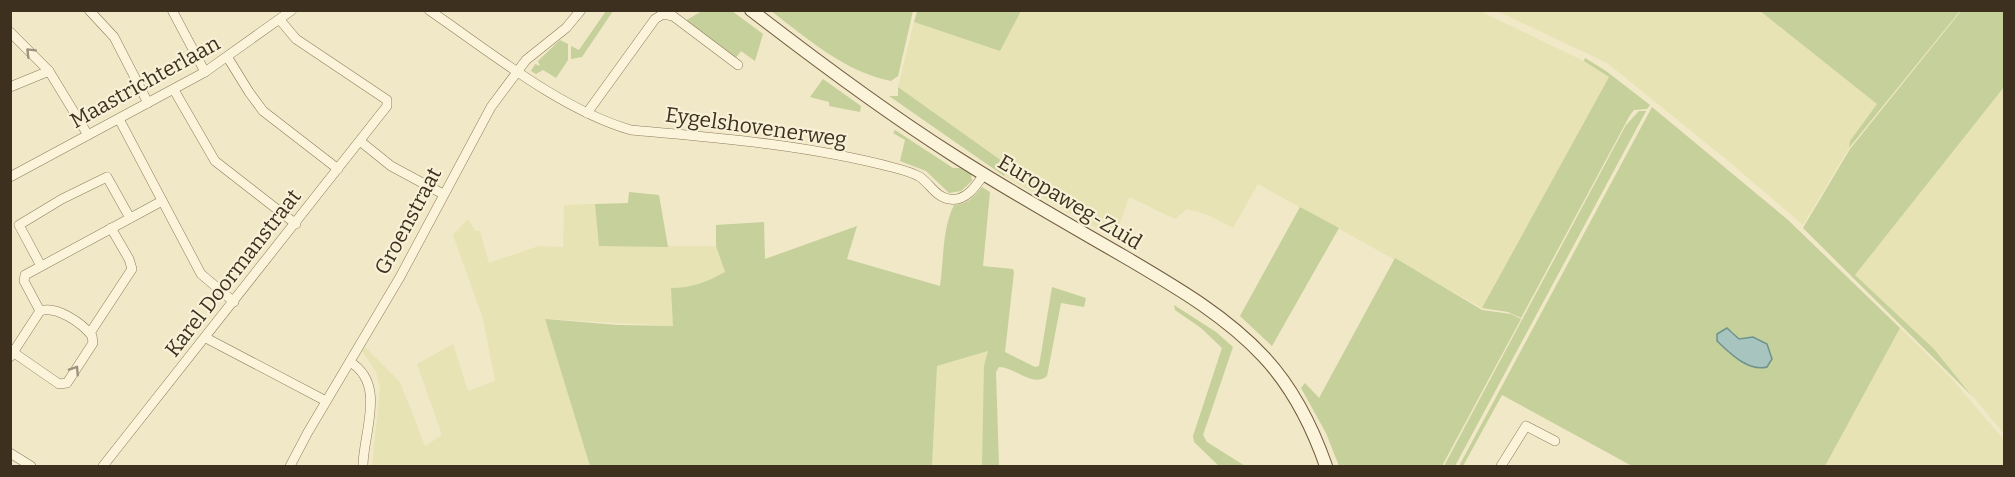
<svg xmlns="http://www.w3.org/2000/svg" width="2015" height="477" viewBox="0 0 2015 477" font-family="Bitter,serif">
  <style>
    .farmland { fill: #e7e3b4 }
    .green { fill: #c5d09a; fill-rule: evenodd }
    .water { fill: #a8c4be; stroke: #6e938d; stroke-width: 1.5 }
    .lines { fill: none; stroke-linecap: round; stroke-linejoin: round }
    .street-casing { stroke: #8e7a5b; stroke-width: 10 }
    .secondary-casing { stroke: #705b3e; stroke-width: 14 }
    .street { stroke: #fbf4db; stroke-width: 9 }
    .secondary { stroke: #fbf4db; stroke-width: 12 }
    .oneway { stroke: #9c927d }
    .labels { text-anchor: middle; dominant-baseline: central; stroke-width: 4.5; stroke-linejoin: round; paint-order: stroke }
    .street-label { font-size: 21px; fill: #3d301f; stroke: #f8f1d7 }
  </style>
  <rect width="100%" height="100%" fill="#f1e8c7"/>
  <g class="farmland">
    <path d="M1021,10L1480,11L1594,66L1609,77L1482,308L1258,184L1233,228L1208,215L1187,209L1175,219L1129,197L1115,238L1004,176L1009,166L898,87L914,22L1000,51Z"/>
    <path d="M1497,11H1760L1878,104L1850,141L1849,148L1803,225L1726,159L1607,63Z"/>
    <path d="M2004,87V434L1934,349L1855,275Z"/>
    <path d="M595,204L599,246H716L725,272L704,283L686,288L674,326L545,319L590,466H372L380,388L376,372L362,351L365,347L400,382L425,446L442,435L417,364L453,344L468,391L495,381L483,319L453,235L468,219L475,231H480L489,263L539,246L563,247L564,205Z"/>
    <path d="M1900,328L1951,378L2004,440V466H1825Z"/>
    <path d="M988,351L984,395L982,466H932L937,366Z"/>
  </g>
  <g class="green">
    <path d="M606,11H613L582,57L571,59V46L579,50Z"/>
    <path d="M702,11H732L763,34L755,61L741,51L735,59L685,21Z"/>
    <path d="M771,11H913L898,76L891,81C845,72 808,39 771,11Z"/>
    <path d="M917,11V10L1021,11L1000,51L914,22Z"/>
    <path d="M1760,11H1960L1849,148L1850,141L1877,104Z"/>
    <path d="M1961,11H2004V87L1855,275L1934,349L1972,396L1803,228L1850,149Z"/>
    <path d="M560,40L568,44V60L556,78L543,70L536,74L531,71L535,64L540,66L538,61Z"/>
    <path d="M1585,58L1606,71L1650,105L1647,109L1634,110L1630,115L1521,318L1508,312L1482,308L1609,77L1584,61Z"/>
    <path d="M823,79L861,106L860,112L829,106V102L810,97Z"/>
    <path d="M898,87L1009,166L1004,176L889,96H898Z"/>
    <path d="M1652,107L1788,220L1900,328L1825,466H1632L1502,395L1463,466H1459ZM1732,331L1739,339L1746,365L1717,341Z"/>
    <path d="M1639,111H1646L1455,466H1444L1626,125Z"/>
    <path d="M895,130L953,168H960L971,174L972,181L961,191L949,193L926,171L900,161L905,140L893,133Z"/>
    <path d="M982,187L990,192L983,266L1013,269L1014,272L1005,352L1035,367L1039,366L1052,287L1086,298L1084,307L1061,303L1047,376C1033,388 1015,367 999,367L996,372L999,466H982L984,366L988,351L937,366L932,466H590L545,319L618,325L673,326L671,288C692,288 707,282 725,272L716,246V225L764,222L765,259L857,226L847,259L940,286C944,259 942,229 954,205C968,204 974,197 982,187Z"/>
    <path d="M629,192L659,195L668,247L599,246L595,204L628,203Z"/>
    <path d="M1300,207L1339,228L1272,346L1240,316Z"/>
    <path d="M1395,258L1482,310L1511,314L1521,319L1442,466H1339L1326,433L1301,388L1305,383L1319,398Z"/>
    <path d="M1174,305L1216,332L1233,347L1203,435L1207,442L1245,466H1219L1194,442L1193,436L1222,348L1201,328L1175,310Z"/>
  </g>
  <path class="water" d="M1727,328L1739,339L1753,337L1767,344L1772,359L1767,367C1748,372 1730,353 1717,341V334Z"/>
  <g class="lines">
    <defs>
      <g id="street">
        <path d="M89,10L114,37L148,103"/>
        <path d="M172,10L205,72"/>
        <path d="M429,10C489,51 561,110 631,130C720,138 808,145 895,168C903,170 913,173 920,177C930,184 936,197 949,199C966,202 976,186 984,174"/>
        <path d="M10,32L49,71L88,135"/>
        <path d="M228,58L249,92L263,111L338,169"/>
        <path d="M10,87L49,71"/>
        <path d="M174,90L215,161L296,224"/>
        <path d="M587,113L655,19L663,14L673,16L738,65"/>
        <path d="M119,119L201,274L234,302"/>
        <path d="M360,141L391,166L443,194"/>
        <path d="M10,177L205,72L292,10"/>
        <path d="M41,266L19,225L62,199L107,177L130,218"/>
        <path d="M90,333L132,269L129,259L111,228"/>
        <path d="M206,338L326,401"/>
        <path d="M10,350L59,384L67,383L93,343L92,336C82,323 56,305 40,311"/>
        <path d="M10,357L40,311L24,281L25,275L162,201"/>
        <path d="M350,362C387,384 363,433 363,466"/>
        <path d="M10,453L31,466"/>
        <path d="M103,466L387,106V100L296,39L280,20"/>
        <path d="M290,466L308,432L400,277L491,107L526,60L566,28L581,10"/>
        <path d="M1501,466L1526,426L1555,441"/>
      </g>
      <path id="secondary" d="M751,10C817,61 884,111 953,155C1009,191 1068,224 1125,257C1174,286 1225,315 1264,357C1293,388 1312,426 1326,466"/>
    </defs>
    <use href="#street" class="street-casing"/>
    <use href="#secondary" class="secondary-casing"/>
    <use href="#street" class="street"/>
    <use href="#secondary" class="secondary"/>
  </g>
  <defs><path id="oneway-chevron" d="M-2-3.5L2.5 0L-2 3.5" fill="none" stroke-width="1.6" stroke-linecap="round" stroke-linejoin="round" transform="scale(1.5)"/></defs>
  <g class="oneway">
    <use href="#oneway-chevron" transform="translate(30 52) rotate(-135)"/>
    <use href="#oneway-chevron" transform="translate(75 370) rotate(-57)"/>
  </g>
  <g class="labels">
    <g class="street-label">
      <text transform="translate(145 82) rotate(-29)">Maastrichterlaan</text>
      <text transform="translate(756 127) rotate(8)">Eygelshovenerweg</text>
      <text transform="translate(1070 202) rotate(31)">Europaweg-Zuid</text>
      <text transform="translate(408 221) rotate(-62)">Groenstraat</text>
      <text transform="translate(233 273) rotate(-52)">Karel Doormanstraat</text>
    </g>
  </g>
  <rect width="2015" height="477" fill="none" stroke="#3d301f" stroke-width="24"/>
</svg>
